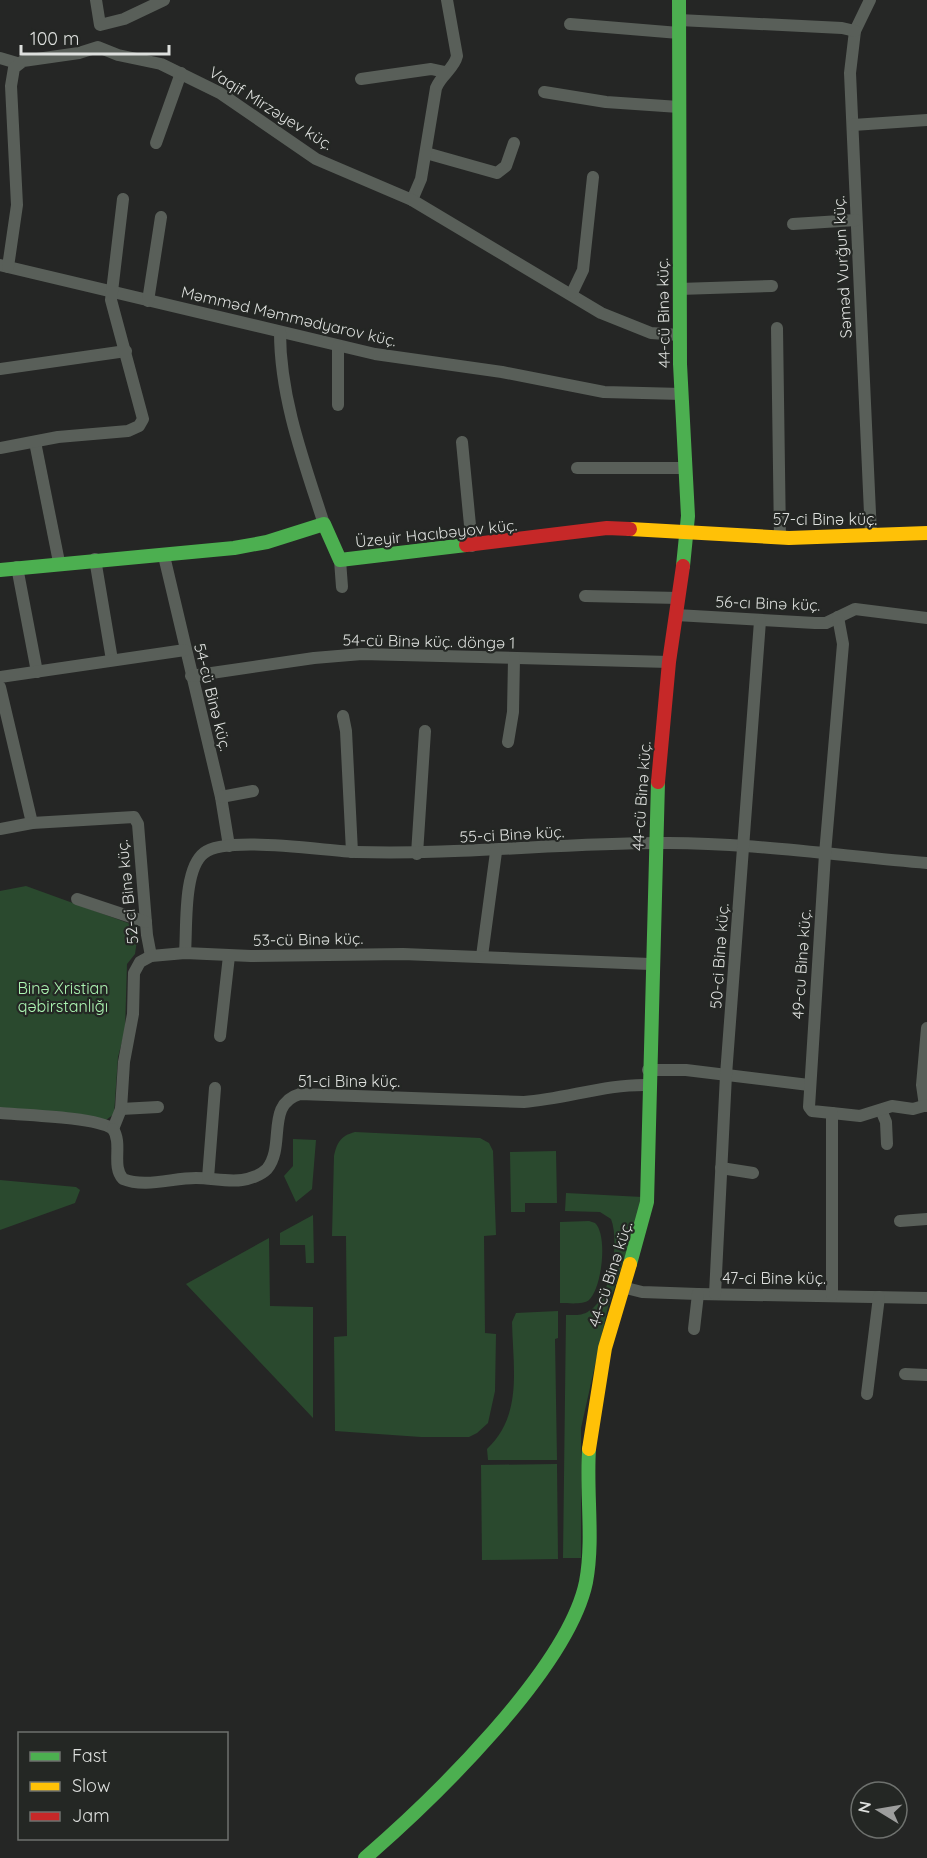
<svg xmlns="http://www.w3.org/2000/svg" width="927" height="1858" viewBox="0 0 927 1858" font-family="Quicksand,sans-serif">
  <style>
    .green { fill: #2a492e }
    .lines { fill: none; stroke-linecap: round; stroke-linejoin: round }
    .street { stroke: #595f59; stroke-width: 12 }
    .fast { stroke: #4caf50; stroke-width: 14 }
    .slow { stroke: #ffc107; stroke-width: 14 }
    .jam { stroke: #c62828; stroke-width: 14 }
    .labels { text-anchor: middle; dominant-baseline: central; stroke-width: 4.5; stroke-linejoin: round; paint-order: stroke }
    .street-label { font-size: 16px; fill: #dddfdd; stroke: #242724 }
    .park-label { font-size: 16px; fill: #adf6b3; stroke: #242724 }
  </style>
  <rect width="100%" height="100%" fill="#252625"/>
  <g class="green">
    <path d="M26,886L139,927L135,954L127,964L125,1030L118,1057L114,1114L106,1120L0,1108V891Z"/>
    <path d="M355,1132L480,1138L489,1143L493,1151L496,1235L484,1236L485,1333L496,1334L495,1391L488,1423L477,1433L469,1437H421L335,1431L334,1337L347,1336L346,1236H332L334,1156C337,1143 340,1136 355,1132Z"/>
    <path d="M293,1139L316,1140L312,1189L296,1202L284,1176L293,1166Z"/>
    <path d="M556,1151L557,1203H525V1212H511L510,1152Z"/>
    <path d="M0,1180L76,1187L80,1190L75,1203L0,1230Z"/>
    <path d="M566,1193L642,1197L633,1233L608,1307L581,1428V1558H563L566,1315C574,1315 582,1316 589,1311C611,1298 620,1242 611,1219L600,1212L565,1211Z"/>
    <path d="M313,1215L314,1263H306L305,1245H280V1233Z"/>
    <path d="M589,1221L595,1223C608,1235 602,1288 589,1300C583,1305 568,1303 560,1303V1222Z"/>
    <path d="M269,1238L270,1306L313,1307V1418L186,1284Z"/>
    <path d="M558,1311V1338L555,1339L557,1460H488L487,1449C523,1415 513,1368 512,1322L516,1313Z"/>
    <path d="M557,1464L558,1559L482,1560L481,1465Z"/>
  </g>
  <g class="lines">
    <g class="street">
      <path d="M96,0L100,25L124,19L164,0"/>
      <path d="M870,0L855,31L850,73L871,535"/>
      <path d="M679,20L842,28L855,31"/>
      <path d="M570,24L679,33"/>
      <path d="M0,58L17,63"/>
      <path d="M361,79L431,69L445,72"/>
      <path d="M544,92L606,102L679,107"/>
      <path d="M853,125L927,120"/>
      <path d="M156,143L181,73"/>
      <path d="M426,153L497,173L506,166L514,143"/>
      <path d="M412,200L421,179L436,88C441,75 454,69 457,56L447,0"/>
      <path d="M793,224L856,220"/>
      <path d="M0,265L375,354L502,372L604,392L682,394"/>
      <path d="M8,267L17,205L11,86L14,68L23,61L79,53L98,47L118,55L161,64L220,93L316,159L412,200L601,313L651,333L679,335"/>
      <path d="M679,289L772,286"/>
      <path d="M572,293L583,270L593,177"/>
      <path d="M148,301L161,217"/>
      <path d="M777,328L780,538"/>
      <path d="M280,332C280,398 304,462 324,524"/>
      <path d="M0,369L126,351"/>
      <path d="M338,405V346"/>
      <path d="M35,442L59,562"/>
      <path d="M462,442L472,546"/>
      <path d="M0,448L58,437L128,431L139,426L143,419L111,300L123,199"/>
      <path d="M577,468H686"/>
      <path d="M164,556L221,797L229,846"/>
      <path d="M95,559L112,660"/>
      <path d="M340,560L342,587"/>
      <path d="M17,567L37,672"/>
      <path d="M585,596L679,598"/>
      <path d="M676,615L815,623H826L855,609L927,618"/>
      <path d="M191,676L314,658L362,654L669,662"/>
      <path d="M0,677L185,650"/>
      <path d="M0,687L32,823"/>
      <path d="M343,716L346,731L352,852"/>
      <path d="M508,742L513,712L514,659"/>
      <path d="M221,797L253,791"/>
      <path d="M0,829L32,823L134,817L138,824L147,935L151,956"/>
      <path d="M417,854L425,731"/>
      <path d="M77,899L146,922"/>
      <path d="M185,953C187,928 183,869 204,853C226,835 325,851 356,852C458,855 559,843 660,843C746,842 841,856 927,863"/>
      <path d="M482,956L496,852"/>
      <path d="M220,1036L229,956"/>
      <path d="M648,1070H686L809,1085"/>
      <path d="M925,1106L922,1085L927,1028"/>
      <path d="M121,1109L158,1107"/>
      <path d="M881,1110L886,1122L887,1144"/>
      <path d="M0,1113C24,1115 97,1117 113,1129"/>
      <path d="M832,1113L860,1116L892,1106L913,1109L927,1105"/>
      <path d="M113,1129L121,1109L124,1062L133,1014L134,973L140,962L151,956L185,953L251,956L403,954L650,964"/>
      <path d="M113,1129C123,1144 111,1166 123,1179C145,1188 172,1178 196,1178C211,1178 227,1182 242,1180C250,1179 261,1175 267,1169C286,1146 265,1104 300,1094L524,1102C566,1099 605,1084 648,1085"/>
      <path d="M721,1168L753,1173"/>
      <path d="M208,1178L215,1088"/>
      <path d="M900,1221L927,1219"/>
      <path d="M622,1287L642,1292L698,1294L927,1298"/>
      <path d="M715,1294L726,1075L760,621"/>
      <path d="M832,1295V1113L812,1111L809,1107L825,854L843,644L838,617"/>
      <path d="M694,1329L698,1294"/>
      <path d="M905,1374L927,1375"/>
      <path d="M867,1394L879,1297"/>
    </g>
    <g class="fast">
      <path d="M679,0L680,364L688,516L683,566"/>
      <path d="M0,570L234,548L267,542L324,524L340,560L466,545"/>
      <path d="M630,1264L647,1202L658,782"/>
      <path d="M365,1858C432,1800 568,1669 586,1582C594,1539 586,1493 589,1449"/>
    </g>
    <g class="slow">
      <path d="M630,529L789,538L927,533"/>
      <path d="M589,1449L605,1348L630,1264"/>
    </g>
    <g class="jam">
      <path d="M466,545L607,528L630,529"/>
      <path d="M658,782L669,662L683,566"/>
    </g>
  </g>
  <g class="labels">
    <g class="street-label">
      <text transform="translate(271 108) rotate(32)">Vaqif Mirzəyev küç.</text>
      <text transform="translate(842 267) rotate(-93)">Səməd Vurğun küç.</text>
      <text transform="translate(663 313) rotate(-91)">44-cü Binə küç.</text>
      <text transform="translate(289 316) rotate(13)">Məmməd Məmmədyarov küç.</text>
      <text x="825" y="519">57-ci Binə küç.</text>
      <text transform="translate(436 533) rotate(-6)">Üzeyir Hacıbəyov küç.</text>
      <text transform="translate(768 603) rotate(2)">56-cı Binə küç.</text>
      <text transform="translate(429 641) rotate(1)">54-cü Binə küç. döngə 1</text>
      <text transform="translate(213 697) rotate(76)">54-cü Binə küç.</text>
      <text transform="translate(641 796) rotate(-86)">44-cü Binə küç.</text>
      <text transform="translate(512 834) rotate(-3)">55-ci Binə küç.</text>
      <text transform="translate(127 892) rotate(-96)">52-ci Binə küç.</text>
      <text transform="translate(308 939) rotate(-1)">53-cü Binə küç.</text>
      <text transform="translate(719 956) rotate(-86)">50-ci Binə küç.</text>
      <text transform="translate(801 964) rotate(-86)">49-cu Binə küç.</text>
      <text x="349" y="1081">51-ci Binə küç.</text>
      <text transform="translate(610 1274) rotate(-72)">44-cü Binə küç.</text>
      <text x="774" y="1278">47-ci Binə küç.</text>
    </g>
    <g class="park-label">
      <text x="63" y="988">Binə Xristian<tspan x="63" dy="18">qəbirstanlığı</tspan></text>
    </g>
  </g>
  <rect x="18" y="1732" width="210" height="108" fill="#242724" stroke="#6e716e" stroke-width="1.5"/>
  <rect x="30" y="1752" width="30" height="9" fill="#4caf50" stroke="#6e716e" stroke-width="1.5"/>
  <text x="72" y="1762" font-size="18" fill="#dddfdd">Fast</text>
  <rect x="30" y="1782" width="30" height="9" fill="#ffc107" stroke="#6e716e" stroke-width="1.5"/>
  <text x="72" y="1792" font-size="18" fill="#dddfdd">Slow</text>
  <rect x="30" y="1812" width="30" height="9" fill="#c62828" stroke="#6e716e" stroke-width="1.5"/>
  <text x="72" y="1822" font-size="18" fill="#dddfdd">Jam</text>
  <g transform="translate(879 1810) rotate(281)"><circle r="28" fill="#242724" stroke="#6e716e" stroke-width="1.5"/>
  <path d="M0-4.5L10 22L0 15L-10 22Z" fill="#9d9e9d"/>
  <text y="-9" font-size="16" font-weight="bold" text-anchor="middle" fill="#dddfdd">N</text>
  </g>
  <path d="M21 45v9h148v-9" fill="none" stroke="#dddfdd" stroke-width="3"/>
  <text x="30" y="45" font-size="18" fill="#dddfdd" stroke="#242724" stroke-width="4.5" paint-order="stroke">100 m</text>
</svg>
